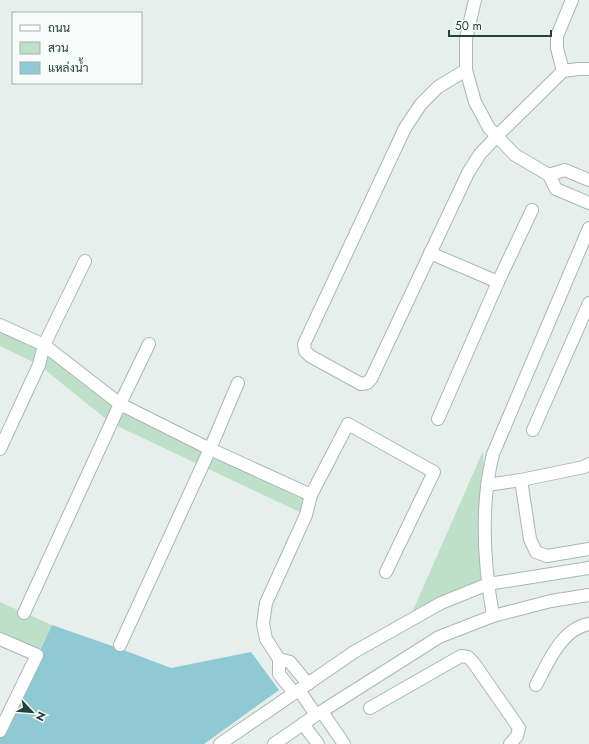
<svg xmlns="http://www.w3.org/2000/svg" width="589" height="744" viewBox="0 0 589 744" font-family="Jost,Sarabun,sans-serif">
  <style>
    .green { fill: #bfe0c8 }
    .water { fill: #8ec9d4 }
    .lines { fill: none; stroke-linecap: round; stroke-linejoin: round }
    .minor-casing { stroke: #a8b8b2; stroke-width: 14 }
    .minor { stroke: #fff; stroke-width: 12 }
  </style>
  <rect width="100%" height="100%" fill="#e6efeb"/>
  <g class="green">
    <path d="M0,325L44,345L120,404L311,495L306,515L111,423L39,365L0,346Z"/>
    <path d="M483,451L488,584L408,622Z"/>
    <path d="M0,602L52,625L37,655L0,637Z"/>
  </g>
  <path class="water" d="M52,625L118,648L171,668L251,652L279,690L204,744H0V734Z"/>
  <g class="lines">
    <defs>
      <g id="minor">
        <path d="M475,0L466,39V70L475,102L489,128L515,155L549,175L556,189L589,203"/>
        <path d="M466,70L438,87L421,104L405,128L304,344L305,351L310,356L361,384L367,383L371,379L468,173L480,154L497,136L563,71L578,69H589"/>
        <path d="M563,71L557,48V36L572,0"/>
        <path d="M549,175L565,170L589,180"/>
        <path d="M430,253L498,282"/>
        <path d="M0,325L44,345L120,404L210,449L311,495L306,515L266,603L263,624L266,639L279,659L290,662L308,684"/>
        <path d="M438,419L498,282L532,210"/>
        <path d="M533,430L589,303"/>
        <path d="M0,449L39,365L44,345L85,261"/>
        <path d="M589,464L584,467L521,480L530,539L536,552L547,556L589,549"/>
        <path d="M487,485L521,480"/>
        <path d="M311,495L348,424L434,472L386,572"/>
        <path d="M24,613L120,404L149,344"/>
        <path d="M493,616C484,564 480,506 493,454L589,228"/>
        <path d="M0,639L37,655L0,731"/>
        <path d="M120,645L210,449L238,383"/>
        <path d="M279,659V674L294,693"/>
        <path d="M536,685C548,663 561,629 589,624"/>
        <path d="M299,690L316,715"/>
        <path d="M370,708L461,656L468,657L473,662L519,728L517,736L510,744"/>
        <path d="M322,712L344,744"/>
        <path d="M303,724L318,744"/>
        <path d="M220,744L354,652L441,603L488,584L589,568"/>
        <path d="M274,744L316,715L439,637L493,616L551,601L589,595"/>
      </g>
    </defs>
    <use href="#minor" class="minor-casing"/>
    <use href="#minor" class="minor"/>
  </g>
  <rect x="12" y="12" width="130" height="72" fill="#f7fbf9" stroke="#a3b1ad"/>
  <rect x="20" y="25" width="20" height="6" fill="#ffffff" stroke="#a3b1ad"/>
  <text x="48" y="32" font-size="12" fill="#24423a">ถนน</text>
  <rect x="20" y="42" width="20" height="12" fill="#bfe0c8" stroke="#a3b1ad"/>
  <text x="48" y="52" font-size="12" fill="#24423a">สวน</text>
  <rect x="20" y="62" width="20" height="12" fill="#8ec9d4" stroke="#a3b1ad"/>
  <text x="48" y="72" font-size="12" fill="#24423a">แหล่งน้ำ</text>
  <g transform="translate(32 712) rotate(116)" stroke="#f7fbf9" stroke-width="3" paint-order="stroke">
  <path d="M0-3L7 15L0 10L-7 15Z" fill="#24423a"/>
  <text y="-6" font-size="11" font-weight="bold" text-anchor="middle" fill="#24423a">N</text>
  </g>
  <path d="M449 30v6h102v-6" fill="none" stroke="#24423a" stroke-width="2"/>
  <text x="455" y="30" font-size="12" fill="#24423a" stroke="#f7fbf9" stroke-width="3" paint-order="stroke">50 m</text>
</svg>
